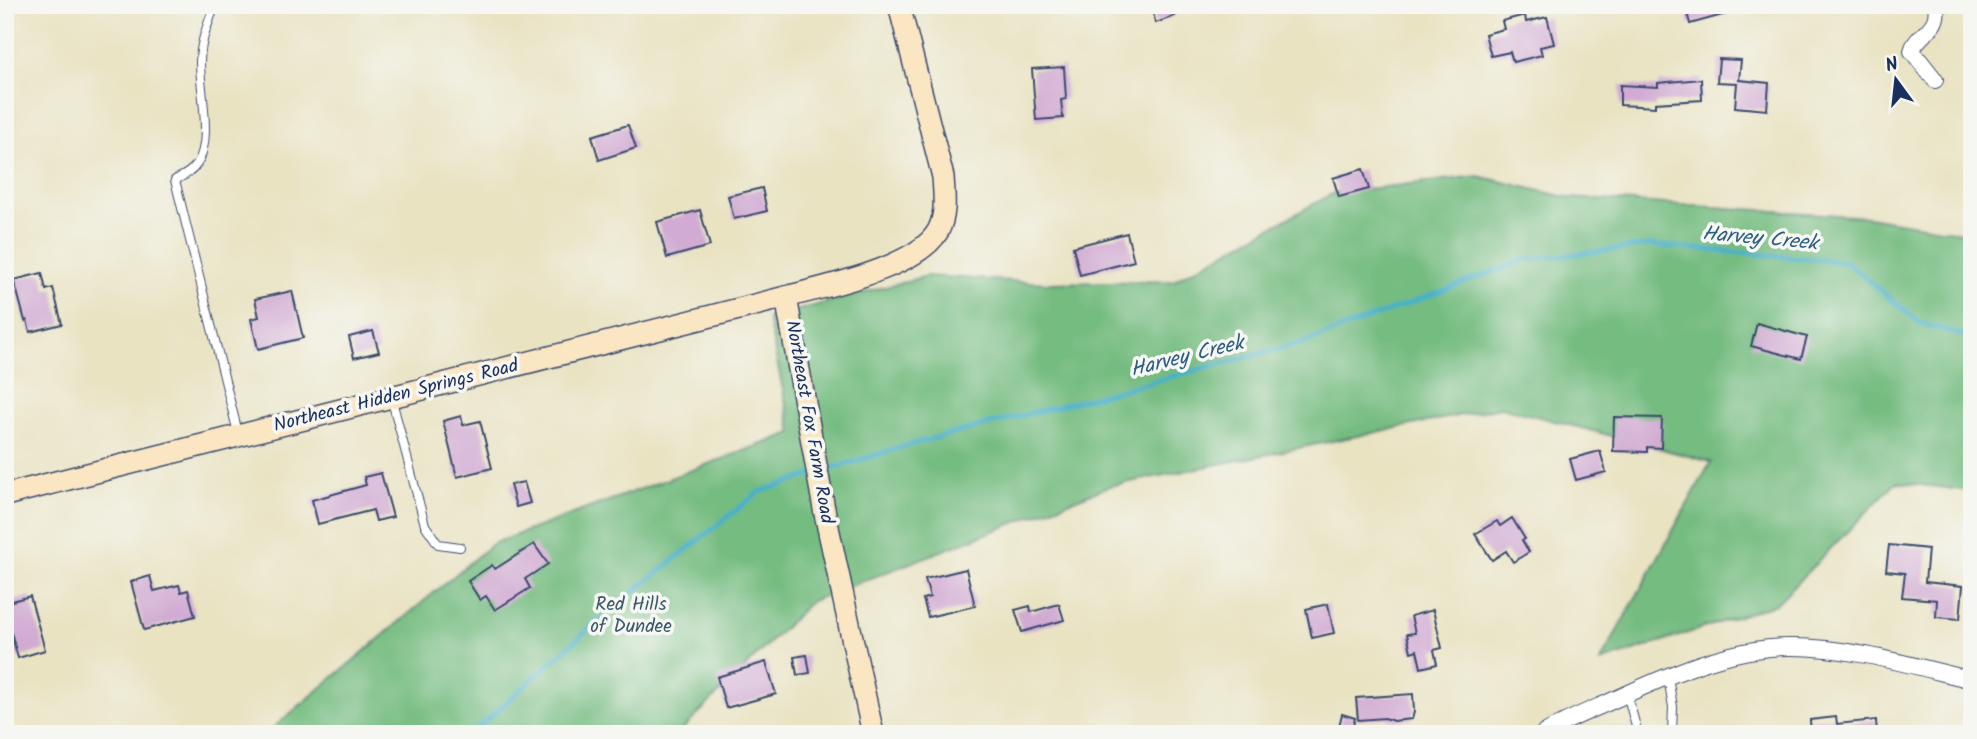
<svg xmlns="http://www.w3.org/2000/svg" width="1977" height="739" viewBox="0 0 1977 739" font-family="Kalam,sans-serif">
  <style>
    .forest { fill: #75bc80; stroke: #48766f; stroke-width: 2 }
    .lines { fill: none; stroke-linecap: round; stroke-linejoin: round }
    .stream { stroke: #4ab0c9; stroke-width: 5 }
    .building { fill: #d1abd3 }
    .lane-casing { stroke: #3a4a6d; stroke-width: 10 }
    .street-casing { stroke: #3a4a6d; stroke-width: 18 }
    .secondary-casing { stroke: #3a4a6d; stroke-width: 24 }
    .lane { stroke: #fff; stroke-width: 8 }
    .street { stroke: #fff; stroke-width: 16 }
    .secondary { stroke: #fbe6c4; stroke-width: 21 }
    .labels { text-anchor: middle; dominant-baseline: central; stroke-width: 7; stroke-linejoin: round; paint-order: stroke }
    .street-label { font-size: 19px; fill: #1b2f5e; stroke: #f6f6f2 }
    .park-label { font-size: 19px; fill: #395a6c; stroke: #f6f6f2 }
    .water-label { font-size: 21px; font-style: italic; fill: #2b5c83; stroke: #f6f6f2 }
  </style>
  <rect width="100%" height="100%" fill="#f6f6f2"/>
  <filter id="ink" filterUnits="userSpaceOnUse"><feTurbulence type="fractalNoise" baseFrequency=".0143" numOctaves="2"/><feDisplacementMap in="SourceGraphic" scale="14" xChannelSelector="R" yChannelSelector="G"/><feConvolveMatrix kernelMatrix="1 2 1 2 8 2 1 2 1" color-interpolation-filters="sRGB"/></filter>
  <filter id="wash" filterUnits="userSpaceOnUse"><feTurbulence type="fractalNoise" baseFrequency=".00686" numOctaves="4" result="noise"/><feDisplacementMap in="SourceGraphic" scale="28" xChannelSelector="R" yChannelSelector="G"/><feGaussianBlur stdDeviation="1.57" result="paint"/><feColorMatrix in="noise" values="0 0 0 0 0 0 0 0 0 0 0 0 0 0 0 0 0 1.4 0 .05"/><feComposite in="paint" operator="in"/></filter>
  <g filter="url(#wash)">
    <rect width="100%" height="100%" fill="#e9e3c2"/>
    <path class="forest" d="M1478,176L1570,198L1868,217L1972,234V491L1896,482L1776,604L1600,662L1711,462L1501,407L1110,486L811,601L678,734H266L492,544L792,433L768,318L927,276L1047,283L1173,281L1334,193Z"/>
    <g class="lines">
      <g class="stream">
        <path d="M824,471L905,446L1309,341L1524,260L1652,245L1846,262L1920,323L1972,338"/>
        <path d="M471,734L602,617L759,492L814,474"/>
      </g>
    </g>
    <g id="blocks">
      <g class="building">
        <path d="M1150,5H1172L1175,16L1156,23Z"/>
        <path d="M1685,5H1743L1744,9L1690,24Z"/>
        <path d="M1525,15L1526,22L1547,17L1554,44L1540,47L1542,55L1513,62L1510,52L1491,56L1485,34L1504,29L1502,21Z"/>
        <path d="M1719,59L1741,60L1739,80L1769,83L1767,110L1735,107L1737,83L1717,82Z"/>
        <path d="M1064,67L1066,99L1061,100L1063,118L1036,120L1032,69Z"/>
        <path d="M1701,79L1702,100L1655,103V107L1620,105V85L1658,87V83Z"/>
        <path d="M628,125L636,148L599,160L592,136Z"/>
        <path d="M1363,169L1369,189L1339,197L1333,178Z"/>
        <path d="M762,188L767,211L734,219L728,196Z"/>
        <path d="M700,210L710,246L667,258L657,222Z"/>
        <path d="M1127,233L1134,261L1080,275L1073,247Z"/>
        <path d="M42,273L46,290L53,288L62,324L30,332L27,320L25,321L14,280Z"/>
        <path d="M292,291L303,338L258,349L251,319L259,317L255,299Z"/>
        <path d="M1757,323L1807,337L1801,359L1751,346Z"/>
        <path d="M373,331L379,352L354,358L349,337Z"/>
        <path d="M461,416L463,425L480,421L492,468L457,477L443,421Z"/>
        <path d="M1614,417L1662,418L1661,448L1647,447V452L1613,451Z"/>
        <path d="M1600,451L1606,472L1576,480L1570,459Z"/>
        <path d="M381,473L393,517L376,521L373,510L318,524L312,500L366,485L364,477Z"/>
        <path d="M524,482L530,503L516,507L510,485Z"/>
        <path d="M1512,518L1525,539L1522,540L1529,552L1513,562L1506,551L1492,560L1475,534L1497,521L1500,526Z"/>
        <path d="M534,544L548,564L525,579L530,588L495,610L486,596L480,600L468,581L492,565L495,569Z"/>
        <path d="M1889,545L1928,549L1925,582L1963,586L1960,619L1936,617L1937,600L1902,597L1905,573L1886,571Z"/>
        <path d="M966,569L975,606L928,617L923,599L930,597L925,579Z"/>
        <path d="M150,576L154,591L179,585L181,592L188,590L195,616L144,630L131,582Z"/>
        <path d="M30,596L45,650L18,658L5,610V603Z"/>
        <path d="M1059,604L1064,620L1022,632L1015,610L1030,606L1031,612Z"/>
        <path d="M1328,604L1334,633L1312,638L1306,609Z"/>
        <path d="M1433,610L1442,648L1434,650L1437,664L1421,668L1417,650L1411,652L1407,634L1415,633L1411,616Z"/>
        <path d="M807,655L810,673L797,675L794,657Z"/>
        <path d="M766,662L776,694L726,708L717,677Z"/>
        <path d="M1413,694L1414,712L1412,719L1393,721L1385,718L1358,720L1356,698Z"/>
        <path d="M1342,714L1355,718L1351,734H1337Z"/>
        <path d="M1836,717L1837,724L1876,720L1877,734H1811L1810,720Z"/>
      </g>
    </g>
  </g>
  <g filter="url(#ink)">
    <use href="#blocks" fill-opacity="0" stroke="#3a4a6d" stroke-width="2"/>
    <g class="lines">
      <defs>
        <g id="lane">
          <path d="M215,5C208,24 200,42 200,63C200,90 213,141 197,164C192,172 183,176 175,180L238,433"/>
          <path d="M391,397L425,525L438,544L460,547"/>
          <path d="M1668,677L1673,707L1672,732L1670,734"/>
          <path d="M1627,694L1638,734"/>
        </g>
        <g id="street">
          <path d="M1935,80L1912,51C1915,37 1933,32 1936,17C1937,13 1936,9 1937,5"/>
          <path d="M1543,734C1562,722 1584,713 1605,704C1662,678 1724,648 1788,647C1847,646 1914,666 1972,680"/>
        </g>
        <g id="secondary">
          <path d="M786,297L824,509L873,734"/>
          <path d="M5,495L786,297C826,286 917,268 938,231C947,214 944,195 943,177L899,5"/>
        </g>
      </defs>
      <use href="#lane" class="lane-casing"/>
      <use href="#street" class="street-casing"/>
      <use href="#secondary" class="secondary-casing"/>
      <use href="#lane" class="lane"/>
      <use href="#street" class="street"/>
      <use href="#secondary" class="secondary"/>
    </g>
  </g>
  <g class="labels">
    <g class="street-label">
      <text transform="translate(396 396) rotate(-14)">Northeast Hidden Springs Road</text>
      <text transform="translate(809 422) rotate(80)">Northeast Fox Farm Road</text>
    </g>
    <g class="park-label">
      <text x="631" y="605">Red Hills<tspan x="631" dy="22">of Dundee</tspan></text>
    </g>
    <g class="water-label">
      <text transform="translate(1760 239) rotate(5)">Harvey Creek</text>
      <text transform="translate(1187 357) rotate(-14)">Harvey Creek</text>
    </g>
  </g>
  <rect width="1977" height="739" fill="none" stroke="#f6f6f2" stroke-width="28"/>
  <g transform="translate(1896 80) rotate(345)" stroke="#f6f6f2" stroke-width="5" paint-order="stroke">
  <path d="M0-5L12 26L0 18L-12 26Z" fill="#1b2f5e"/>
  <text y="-10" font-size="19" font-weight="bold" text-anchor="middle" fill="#1b2f5e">N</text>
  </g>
</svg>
